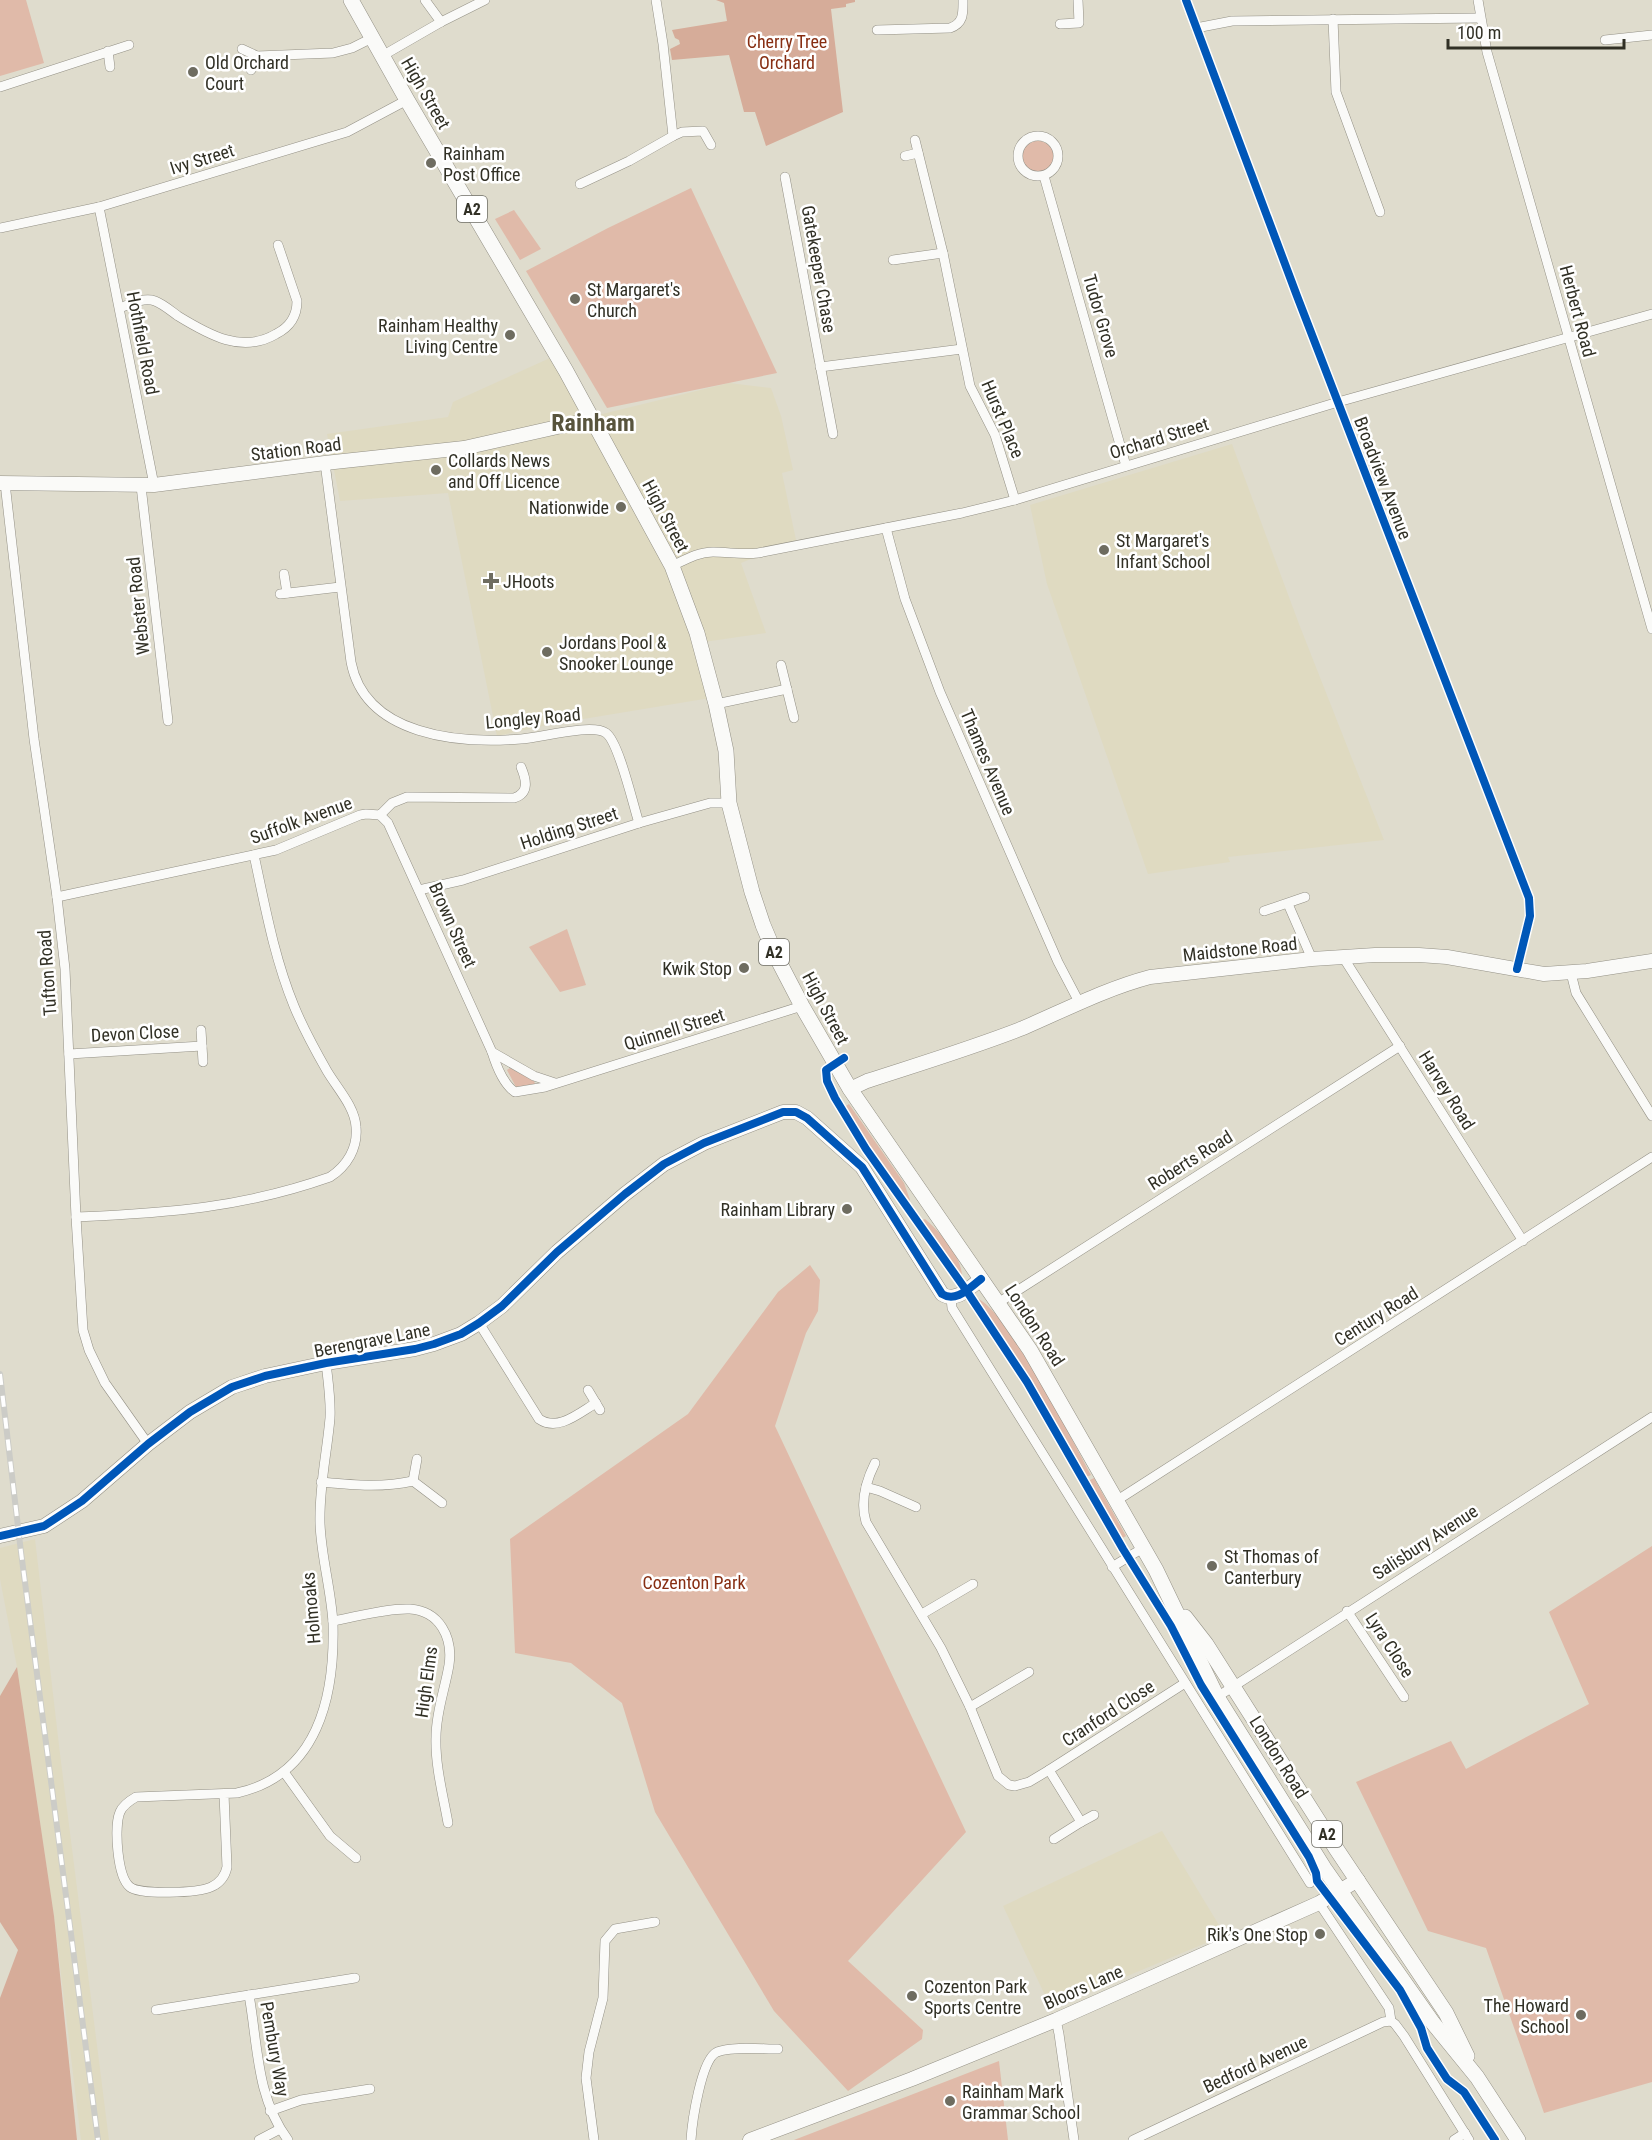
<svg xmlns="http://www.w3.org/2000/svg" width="1652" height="2140" viewBox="0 0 1652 2140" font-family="'Roboto Condensed',sans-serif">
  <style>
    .built { fill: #dfdac1 }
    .green { fill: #e0baa9 }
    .forest { fill: #d6ac99 }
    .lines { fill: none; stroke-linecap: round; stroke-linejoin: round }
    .street-casing { stroke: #939085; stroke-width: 10 }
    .secondary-casing { stroke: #939085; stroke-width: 15 }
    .primary-casing { stroke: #939085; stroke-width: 16 }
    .street { stroke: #fafaf8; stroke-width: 9 }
    .secondary { stroke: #fafaf8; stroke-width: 14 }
    .primary { stroke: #fafaf8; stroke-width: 15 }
    .rail-casing { stroke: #ccccc7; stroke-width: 6 }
    .rail { stroke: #fff; stroke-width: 4; stroke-dasharray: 11; stroke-linecap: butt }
    .cycleway-casing { stroke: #fff; stroke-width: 11 }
    .cycleway { stroke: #0057b8; stroke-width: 8 }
    .poi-dot { fill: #6e6c60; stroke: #fff; stroke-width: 2 }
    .labels { text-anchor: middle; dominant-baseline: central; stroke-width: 5; stroke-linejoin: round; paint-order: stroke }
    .shield { fill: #fff; stroke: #6f6e66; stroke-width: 1.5 }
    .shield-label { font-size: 16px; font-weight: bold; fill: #313025 }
    .park-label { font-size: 18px; fill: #872e12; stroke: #fff }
    .poi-label { font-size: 18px; fill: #313025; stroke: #fff; text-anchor: start }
    .street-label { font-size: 18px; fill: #313025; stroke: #fff }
    .district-label { font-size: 24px; font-weight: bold; fill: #58543d; stroke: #fff }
  </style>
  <rect width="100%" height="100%" fill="#dfdccd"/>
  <g class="built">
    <path d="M550,358L586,418L729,383L771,388L781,416L793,470L782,473L796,540L741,563L766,633L704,642L710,698L547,725L497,736L448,493L340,501L327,434L448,417L453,402Z"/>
    <path d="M1232,444L1299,624L1384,840L1228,857L1230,862L1148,874L1047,584L1030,505Z"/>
    <path d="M35,1539L60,1754L109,2140H81L54,1916L17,1667L0,1579V1548Z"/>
    <path d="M1162,1831L1225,1935L1051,2008L1003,1906Z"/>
  </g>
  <g class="green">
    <path d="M0,0H26L44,63L0,76Z"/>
    <circle cx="1038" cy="157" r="16"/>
    <path d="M691,188L777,373L607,408L526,271L608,228Z"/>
    <path d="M514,210L541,249L520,260L495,219Z"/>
    <path d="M567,929L586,985L560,992L529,947Z"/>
    <path d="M510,1068L534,1081L535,1084L516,1087L507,1070Z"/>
    <path d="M849,1104L904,1183L910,1200L907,1202L845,1112L843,1108Z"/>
    <path d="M925,1219C941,1233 963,1257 962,1279L920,1221Z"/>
    <path d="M810,1265L820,1280L818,1311L806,1333L775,1426L966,1832L848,1961L923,2030L922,2039L848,2091L774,2011L655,1812L622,1703L571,1663L515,1653L510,1539L688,1414L778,1292Z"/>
    <path d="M974,1297C1005,1304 1073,1442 1091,1475L1084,1478L1033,1387L1010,1349Z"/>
    <path d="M1094,1478L1126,1536L1119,1540L1086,1482Z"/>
    <path d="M1652,1546V2082L1544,2113L1486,1948L1428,1931L1356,1782L1451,1741L1466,1769L1589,1704L1549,1612Z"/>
    <path d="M999,2061L1008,2140H794Z"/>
  </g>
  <g class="forest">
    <path d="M716,0H855V2L846,4V7L831,9L843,112L766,146L755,112H744L729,55L672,60L670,49L680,44L679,40L675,38L672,30L727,21L724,3Z"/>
    <path d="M17,1667L54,1916L77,2140H0V1998L18,1950L0,1922V1696Z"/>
  </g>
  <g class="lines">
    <defs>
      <g id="street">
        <path d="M425,0L441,22"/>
        <path d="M656,0L663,44L673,136L682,132L703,131L711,145"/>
        <path d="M1186,0L1297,296L1529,898L1530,916L1517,969"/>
        <path d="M1478,0L1487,52L1652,629"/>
        <path d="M1333,19L1336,92L1380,212"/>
        <path d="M1060,24L1079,23L1078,0"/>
        <path d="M1196,28L1232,21L1480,18"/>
        <path d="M877,30L950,28C964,23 963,13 963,0"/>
        <path d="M1605,40L1652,35"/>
        <path d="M242,49L257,56L333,53L352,48L372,38"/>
        <path d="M108,51L110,67"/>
        <path d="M382,56L441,22L485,0"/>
        <path d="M251,70L257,56"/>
        <path d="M0,87L129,45"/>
        <circle cx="1038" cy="156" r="20"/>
        <path d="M915,140L943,253L970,386L995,435L1015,500"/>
        <path d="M905,156L918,153"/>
        <path d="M1044,176L1126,466"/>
        <path d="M785,177L833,434"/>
        <path d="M580,184L629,161L673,136"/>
        <path d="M99,207L154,485"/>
        <path d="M0,228L99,207L347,132L407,100"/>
        <path d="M893,260L943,253"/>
        <path d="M120,308C130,304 144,297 155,301C163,304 171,311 178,316C209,335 242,354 276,334C290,327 297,316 297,301L278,245"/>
        <path d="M820,367L962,349"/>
        <path d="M325,463L351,662C365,736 459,744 521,739C540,738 592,723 606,733C619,742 633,805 639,823"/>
        <path d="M5,483L34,739L57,897L65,969L76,1217L83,1330L89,1350L105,1383L148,1444"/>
        <path d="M141,486L168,721"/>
        <path d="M886,528L905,599L940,692L1058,962L1079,1002"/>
        <path d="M672,566C685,560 698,552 713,552C729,552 742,555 758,553L962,513L1015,500L1338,402L1652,314"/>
        <path d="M284,574L287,593"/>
        <path d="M280,594L340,587"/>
        <path d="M781,665L794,718"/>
        <path d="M716,704L787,689"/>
        <path d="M380,815L388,823L492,1052C496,1065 503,1084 515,1092L545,1087L802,1006"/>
        <path d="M419,890L463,880L639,823L710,803H729"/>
        <path d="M57,897L276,850L360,815L366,814L380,815L392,803L407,797L514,798C530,793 526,779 521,767"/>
        <path d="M1288,904L1312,959"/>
        <path d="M1264,911L1305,897"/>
        <path d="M1343,957L1523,1241"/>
        <path d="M1571,973L1576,993L1652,1116"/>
        <path d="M201,1030L203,1062"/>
        <path d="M492,1052L534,1076L555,1083"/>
        <path d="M69,1054L202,1046"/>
        <path d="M76,1217C168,1213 242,1208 330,1177C347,1166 358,1148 356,1127C355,1107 337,1088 327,1071C315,1050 303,1028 294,1006C274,957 265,906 254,855"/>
        <path d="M951,1298L952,1308L1310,1883"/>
        <path d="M998,1303L1400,1046"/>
        <path d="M479,1323L539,1419C558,1432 579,1413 596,1403"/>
        <path d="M588,1390L600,1410"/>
        <path d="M875,1463C866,1481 860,1502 866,1522L941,1648L970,1707L998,1776L1009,1785L1015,1786L1029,1782L1049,1770L1185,1683"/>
        <path d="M413,1481L417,1459"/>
        <path d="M321,1482C353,1485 381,1488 413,1481L442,1503"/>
        <path d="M866,1487L880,1491L916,1507"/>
        <path d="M1116,1501L1652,1157"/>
        <path d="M1112,1567L1143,1548"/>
        <path d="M1347,1611L1404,1697"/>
        <path d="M922,1614L973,1584"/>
        <path d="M333,1621C356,1617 386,1608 410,1609C440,1611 453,1638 449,1665C445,1689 436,1712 436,1737C435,1765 443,1795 448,1823"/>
        <path d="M1217,1697L1652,1417"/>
        <path d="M970,1707L1029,1672"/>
        <path d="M1049,1770L1081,1822L1054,1839"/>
        <path d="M284,1772L330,1836L356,1858"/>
        <path d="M224,1794L227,1867C225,1877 220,1883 211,1887C198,1893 140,1895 130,1887C117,1877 114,1826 120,1812C123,1805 129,1801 136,1797L237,1793C318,1775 335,1696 333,1623C331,1589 321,1556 320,1523C319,1487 327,1453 330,1418C331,1400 328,1381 326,1363"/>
        <path d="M1081,1822L1094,1815"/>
        <path d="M1319,1903L1389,2008L1391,2021L1395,2024L1404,2036L1469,2140"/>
        <path d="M249,1995C258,2045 256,2097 288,2140"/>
        <path d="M156,2010L355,1978"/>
        <path d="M1056,2020L1059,2034L1074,2140"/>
        <path d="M270,2111L301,2100L370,2089"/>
        <path d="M259,2140L280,2129"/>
        <path d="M594,2140L586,2078L589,2052L603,1998L605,1941L615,1929L655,1922"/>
        <path d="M691,2140C692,2123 701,2059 717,2052C732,2046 761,2049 778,2049"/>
        <path d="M1133,2140L1383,2022L1391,2021"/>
        <path d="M1454,2140L1465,2133"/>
      </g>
      <g id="secondary">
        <path d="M0,483L154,485L325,463L464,448L593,419"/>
        <path d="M850,1089L867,1081C919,1064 972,1048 1023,1028C1065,1010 1105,989 1150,977L1312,959L1375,955H1419L1447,957L1544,974L1587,971L1652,961"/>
        <path d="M0,1536L44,1526L82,1501L148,1444L190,1412L232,1387L265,1376L326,1363L415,1349L434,1344L461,1334L479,1323L502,1306L557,1252L625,1194L664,1164L704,1143L783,1112H796L807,1118L862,1167L942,1294C956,1303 969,1288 981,1279"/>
        <path d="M750,2140L912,2079L1056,2020L1319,1903L1358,1880"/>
      </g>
      <g id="primary">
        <path d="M351,0L407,100L566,371L672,566L697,633L716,704L726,751L729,803L752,892L763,925L776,956L802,1006L850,1089L1030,1350L1156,1570L1217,1697L1324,1868L1433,2023L1477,2077L1518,2140"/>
        <path d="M1185,1617L1206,1644L1335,1847L1446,2013L1467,2056"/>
      </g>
    </defs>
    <use href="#street" class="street-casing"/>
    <use href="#secondary" class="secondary-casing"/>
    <use href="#primary" class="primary-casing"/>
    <use href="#street" class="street"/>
    <use href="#secondary" class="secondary"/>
    <use href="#primary" class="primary"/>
    <defs>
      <path id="rail" d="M0,1374L21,1552L98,2140"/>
    </defs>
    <use href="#rail" class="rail-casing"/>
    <use href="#rail" class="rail"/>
    <defs>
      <g id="cycleway">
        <path d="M1186,0L1297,296L1529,898L1530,916L1517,969"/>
        <path d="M844,1058L826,1070L827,1081L835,1098L866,1149L966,1290L1027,1382L1123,1549L1171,1626L1201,1685L1309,1857L1316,1873L1317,1881L1400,1990L1421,2028L1427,2048L1447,2079L1464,2092L1495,2140"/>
        <path d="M0,1536L44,1526L82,1501L148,1444L190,1412L232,1387L265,1376L326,1363L415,1349L434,1344L461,1334L479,1323L502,1306L557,1252L625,1194L664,1164L704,1143L783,1112H796L807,1118L862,1167L942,1294C956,1303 969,1288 981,1279"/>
      </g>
    </defs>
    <use href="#cycleway" class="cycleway-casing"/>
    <use href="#cycleway" class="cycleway"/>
  </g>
  <g class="poi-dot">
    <circle cx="193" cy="72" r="6"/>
    <circle cx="431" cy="163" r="6"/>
    <circle cx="575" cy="299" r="6"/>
    <circle cx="510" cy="335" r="6"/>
    <circle cx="436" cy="470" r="6"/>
    <circle cx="621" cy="507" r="6"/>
    <circle cx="1104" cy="550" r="6"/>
    <path d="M488 572h6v6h6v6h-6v6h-6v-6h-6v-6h6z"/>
    <circle cx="547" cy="652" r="6"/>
    <circle cx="744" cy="968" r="6"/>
    <circle cx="847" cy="1209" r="6"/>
    <circle cx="1212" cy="1566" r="6"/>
    <circle cx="1320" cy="1934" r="6"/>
    <circle cx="912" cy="1996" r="6"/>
    <circle cx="1581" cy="2015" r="6"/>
    <circle cx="950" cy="2101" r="6"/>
  </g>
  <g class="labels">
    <g class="shield">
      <rect x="457" y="196" width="30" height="26" rx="4.5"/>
      <rect x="759" y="939" width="30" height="26" rx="4.5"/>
      <rect x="1312" y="1821" width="30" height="26" rx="4.5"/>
    </g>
    <g class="shield-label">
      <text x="472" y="209">A2</text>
      <text x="774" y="952">A2</text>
      <text x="1327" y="1834">A2</text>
    </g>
    <g class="park-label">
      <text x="787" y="41">Cherry Tree<tspan x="787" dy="21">Orchard</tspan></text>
      <text x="694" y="1582">Cozenton Park</text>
    </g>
    <g class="poi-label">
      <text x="205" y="62">Old Orchard<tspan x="205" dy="21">Court</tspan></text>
      <text x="443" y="153">Rainham<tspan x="443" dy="21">Post Office</tspan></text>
      <text x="587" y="289">St Margaret's<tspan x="587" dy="21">Church</tspan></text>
      <text x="498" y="325" text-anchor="end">Rainham Healthy<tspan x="498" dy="21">Living Centre</tspan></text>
      <text x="448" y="460">Collards News<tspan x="448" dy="21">and Off Licence</tspan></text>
      <text x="609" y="507" text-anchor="end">Nationwide</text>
      <text x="1116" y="540">St Margaret's<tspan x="1116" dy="21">Infant School</tspan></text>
      <text x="503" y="581">JHoots</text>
      <text x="559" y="642">Jordans Pool &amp;<tspan x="559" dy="21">Snooker Lounge</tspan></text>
      <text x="732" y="968" text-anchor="end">Kwik Stop</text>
      <text x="835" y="1209" text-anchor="end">Rainham Library</text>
      <text x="1224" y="1556">St Thomas of<tspan x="1224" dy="21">Canterbury</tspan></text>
      <text x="1308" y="1934" text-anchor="end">Rik's One Stop</text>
      <text x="924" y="1986">Cozenton Park<tspan x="924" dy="21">Sports Centre</tspan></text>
      <text x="1569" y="2005" text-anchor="end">The Howard<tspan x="1569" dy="21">School</tspan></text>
      <text x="962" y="2091">Rainham Mark<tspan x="962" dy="21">Grammar School</tspan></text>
    </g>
    <g class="street-label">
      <text transform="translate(426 93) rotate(60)">High Street</text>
      <text transform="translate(202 159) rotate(-17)">Ivy Street</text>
      <text transform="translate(819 269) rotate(80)">Gatekeeper Chase</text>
      <text transform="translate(1578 311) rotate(75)">Herbert Road</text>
      <text transform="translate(1101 316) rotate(74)">Tudor Grove</text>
      <text transform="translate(143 343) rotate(79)">Hothfield Road</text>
      <text transform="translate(1003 419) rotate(67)">Hurst Place</text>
      <text transform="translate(1159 438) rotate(-17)">Orchard Street</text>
      <text transform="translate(296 449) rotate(-7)">Station Road</text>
      <text transform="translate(1383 478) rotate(69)">Broadview Avenue</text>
      <text transform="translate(666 516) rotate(62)">High Street</text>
      <text transform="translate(138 606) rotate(-96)">Webster Road</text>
      <text transform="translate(533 718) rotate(-5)">Longley Road</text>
      <text transform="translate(988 762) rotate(67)">Thames Avenue</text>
      <text transform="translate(301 820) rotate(-20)">Suffolk Avenue</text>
      <text transform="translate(569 828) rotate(-18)">Holding Street</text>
      <text transform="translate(453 925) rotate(66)">Brown Street</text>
      <text transform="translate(1240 949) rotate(-6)">Maidstone Road</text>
      <text transform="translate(47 973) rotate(-94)">Tufton Road</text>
      <text transform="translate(826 1008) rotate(62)">High Street</text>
      <text transform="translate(674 1029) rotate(-17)">Quinnell Street</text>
      <text transform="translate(135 1033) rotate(-3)">Devon Close</text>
      <text transform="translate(1447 1090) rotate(58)">Harvey Road</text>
      <text transform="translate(1190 1160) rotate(-32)">Roberts Road</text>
      <text transform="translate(1376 1316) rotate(-32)">Century Road</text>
      <text transform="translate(1035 1325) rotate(57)">London Road</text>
      <text transform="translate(372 1340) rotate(-11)">Berengrave Lane</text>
      <text transform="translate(1425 1542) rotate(-33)">Salisbury Avenue</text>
      <text transform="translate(311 1608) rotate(-95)">Holmoaks</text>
      <text transform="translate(1390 1645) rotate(57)">Lyra Close</text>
      <text transform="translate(426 1682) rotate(-82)">High Elms</text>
      <text transform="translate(1108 1713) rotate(-33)">Cranford Close</text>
      <text transform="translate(1279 1757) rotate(58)">London Road</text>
      <text transform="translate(1083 1987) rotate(-24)">Bloors Lane</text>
      <text transform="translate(275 2049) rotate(80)">Pembury Way</text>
      <text transform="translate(1255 2064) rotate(-25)">Bedford Avenue</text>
    </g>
    <g class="district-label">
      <text x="593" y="423">Rainham</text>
    </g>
  </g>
  <path d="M1448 39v9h176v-9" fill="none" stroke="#313025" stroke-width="3"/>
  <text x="1457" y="39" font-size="18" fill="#313025" stroke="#ffffff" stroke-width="4.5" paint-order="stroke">100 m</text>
</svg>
